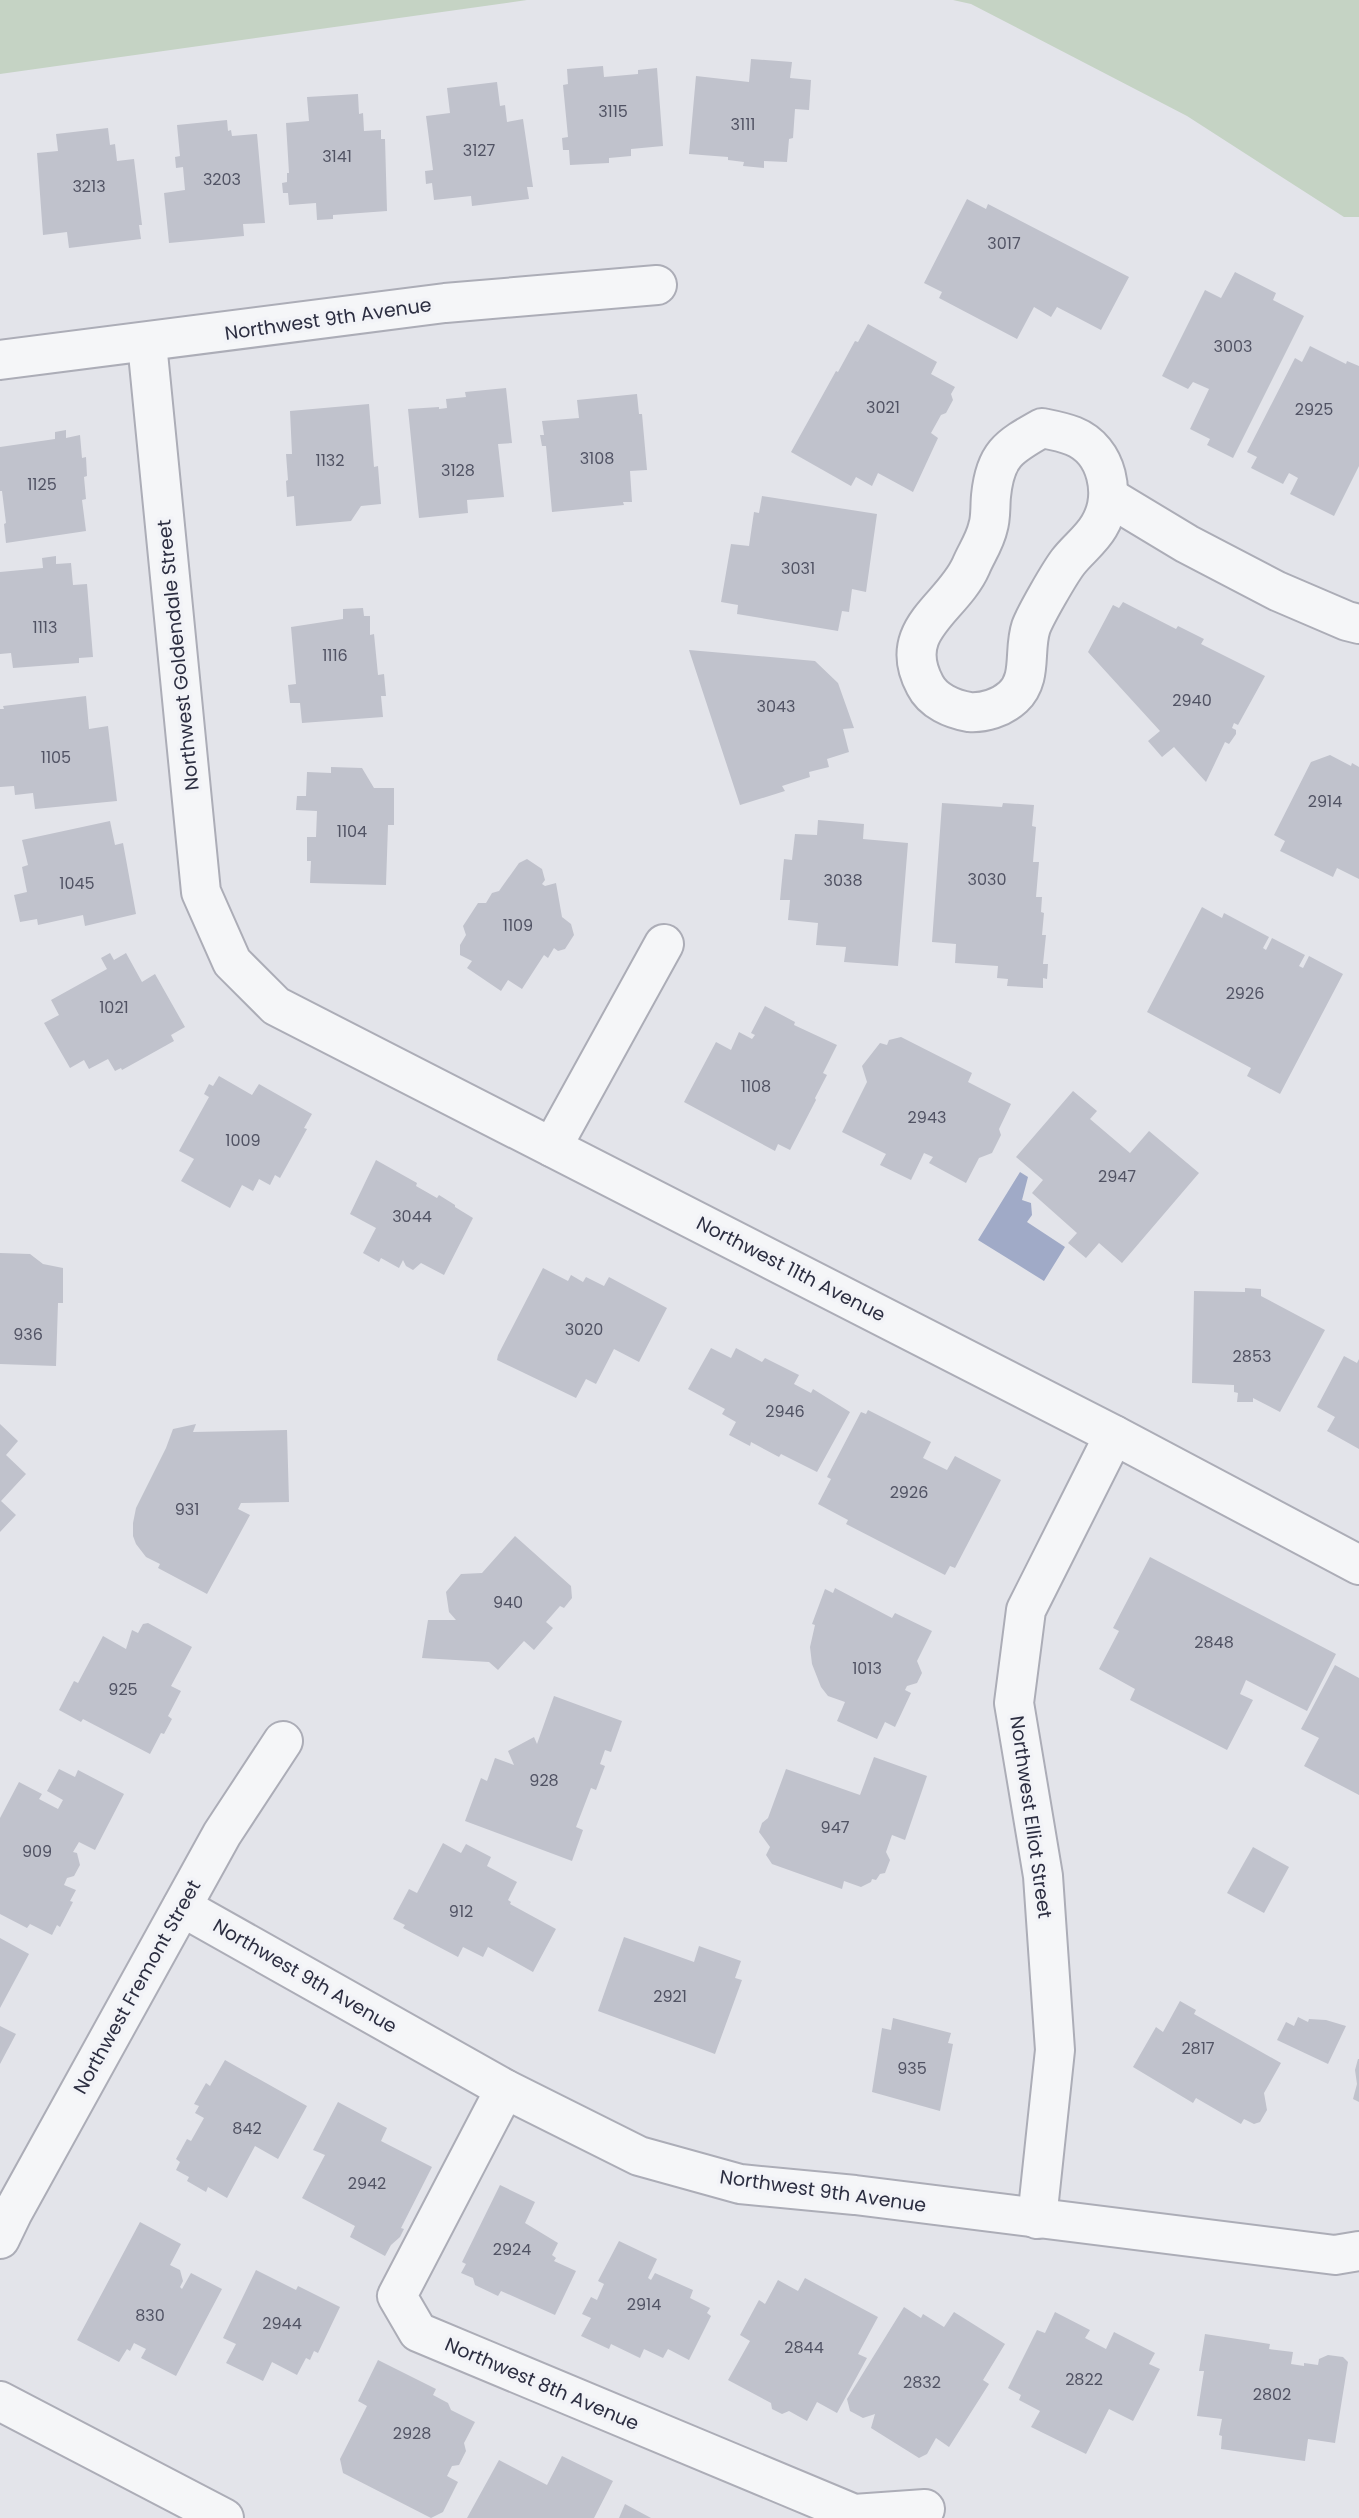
<svg xmlns="http://www.w3.org/2000/svg" width="1359" height="2518" viewBox="0 0 1359 2518" font-family="Poppins,sans-serif">
  <style>
    .green { fill: #c5d3c4 }
    .water { fill: #a0aac7 }
    .building { fill: #c0c2cc }
    .lines { fill: none; stroke-linecap: round; stroke-linejoin: round }
    .minor-casing { stroke: #acadb7; stroke-width: 42 }
    .minor { stroke: #f5f6f8; stroke-width: 38 }
    .labels { text-anchor: middle; dominant-baseline: central; stroke-width: 7; stroke-linejoin: round; paint-order: stroke }
    .number-label { font-size: 16px; fill: #515364 }
    .street-label { font-size: 19px; fill: #2c2e41; stroke: #f2f3f7 }
  </style>
  <rect width="100%" height="100%" fill="#e3e4ea"/>
  <g class="green">
    <path d="M0,0H527L0,74Z"/>
    <path d="M953,0H1359V217H1344L1187,116L971,4Z"/>
  </g>
  <path class="water" d="M1020,1172L1028,1177L1022,1200L1031,1203L1032,1215L1027,1222L1065,1247L1044,1281L978,1240Z"/>
  <g class="building">
    <path d="M751,59L792,62L790,78L811,80L809,110L795,109L793,138L789,139L787,162L764,161V168L743,166L744,162L728,160V157L689,154L696,76L749,82Z"/>
    <path d="M603,66L604,77L638,74V70L657,68L663,146L631,149V156L609,158V163L570,165L569,150H563L562,138L568,137L563,85L568,84L567,69Z"/>
    <path d="M497,82L500,106L505,105L507,122L523,119L533,187H527L529,199L472,206L471,196L434,200L432,183L426,184L425,171L433,170L426,116L450,113L447,88Z"/>
    <path d="M358,94L359,114L363,113L364,131L381,130V139H385L387,211L333,215V219L317,220L316,203L289,205L288,193H283L282,183L287,182V173H289L286,123L309,121L307,97Z"/>
    <path d="M227,120L228,131L231,130L232,136L257,134L265,223L243,224L244,236L169,243L164,193L185,190L183,167L176,168L175,157L180,156L177,125Z"/>
    <path d="M108,128L110,145L115,144L117,161L134,159L142,225H139L141,239L69,248L67,232L43,235L37,153L58,151L56,134Z"/>
    <path d="M967,199L986,209L988,204L1129,277L1101,330L1057,307L1051,317L1034,307L1017,339L939,298L942,292L924,283Z"/>
    <path d="M1235,272L1276,293L1273,300L1304,316L1233,458L1207,445L1210,439L1190,429L1209,389L1193,382L1188,389L1162,376L1205,290L1221,298Z"/>
    <path d="M868,324L937,362L931,374L955,387L951,394L953,400L946,413L941,415L931,433L938,438L913,492L878,473L872,486L856,477L851,486L791,452L836,371L838,372L855,341L858,342Z"/>
    <path d="M1310,346L1346,364L1347,361L1359,366V466L1334,516L1290,494L1298,478L1289,473L1283,484L1251,468L1257,457L1247,452L1295,358L1302,362Z"/>
    <path d="M506,388L512,443L498,444L504,497L467,500L468,513L419,518L408,409L439,407V409L447,408L446,399L466,397L465,392Z"/>
    <path d="M637,394L639,414H642L647,470L630,471L632,502H623L624,505L552,512L546,446H542L540,435H544L542,421L579,418L577,400Z"/>
    <path d="M369,404L374,467L378,466L381,504L361,506L351,521L296,526L294,496L287,497L286,481L288,480L286,454H292L290,411Z"/>
    <path d="M66,430V438L80,435L82,458L86,457L87,476L84,477L86,499L82,500L86,531L6,543L4,524L6,523L2,491H0V447L55,439V432Z"/>
    <path d="M762,496L877,514L866,592L852,589L849,612L842,611L838,631L737,614L738,605L721,602L731,544L749,546L754,512L759,513Z"/>
    <path d="M56,556V564L71,563L73,585L87,584L93,657L79,658V663L13,668L11,653L0,654V572L43,568L42,558Z"/>
    <path d="M1123,602L1176,629L1178,626L1204,639L1201,644L1265,676L1238,725L1234,723L1232,728L1236,730V734L1229,744L1225,742L1206,782L1174,747L1162,757L1148,741L1160,731L1088,652L1113,605L1119,608Z"/>
    <path d="M363,608L364,616H370V635L374,634L378,675L384,674L386,696H381L383,717L302,723L300,703H290L288,685L296,684L291,627L343,619V609Z"/>
    <path d="M689,650L815,661L838,683L854,728L843,729L849,752L827,759L829,767L809,772L810,777L782,786L785,791L740,805Z"/>
    <path d="M86,696L89,729L108,726L117,801L35,809L33,793L15,795L14,786L0,787V709H4L3,706Z"/>
    <path d="M1330,755L1351,766L1352,763L1359,767V879L1337,868L1333,877L1280,851L1285,841L1274,835L1311,762Z"/>
    <path d="M331,767L362,768L374,788H394V825H388L386,885L310,883L311,861H307V837H316L317,811L296,810L297,796H306L307,772L331,773Z"/>
    <path d="M942,803L1002,807L1003,803L1034,805L1032,826L1036,827L1033,862H1039L1036,897H1042L1041,912L1044,913L1042,935H1046L1043,964H1048L1047,979L1043,978V988L1007,986L1008,979L997,978L998,966L955,963L956,944L932,942Z"/>
    <path d="M818,820L864,824L863,839L908,843L898,966L844,962L846,947L816,945L818,923L788,920L790,900H780L784,859L792,860L795,834L817,835Z"/>
    <path d="M110,821L115,845L123,843L136,914L85,926L83,915L38,925L37,919L20,922L14,895L27,892L22,867L28,865L22,840Z"/>
    <path d="M527,859L542,869L545,880L542,884L545,886L556,883L562,917L571,924L574,935L565,949L558,951L554,948L548,958L544,955L522,989L508,980L501,991L467,968L472,961L460,955V945L466,935L463,926L478,903H486L492,893L499,891L519,863Z"/>
    <path d="M1202,907L1222,918L1224,913L1269,937L1263,948L1266,950L1272,938L1305,955L1299,966L1303,968L1309,956L1343,974L1280,1094L1247,1076L1251,1068L1147,1012Z"/>
    <path d="M110,953L114,960L126,953L142,982L155,974L185,1027L171,1035L174,1041L122,1070L121,1068L115,1071L108,1059L89,1069L84,1060L70,1068L44,1023L59,1015L51,1000L107,969L101,958Z"/>
    <path d="M765,1006L795,1022L794,1025L837,1045L823,1073L827,1075L815,1098L816,1100L790,1150L778,1144L775,1151L684,1102L716,1042L731,1050L739,1032L752,1039L755,1035L751,1033Z"/>
    <path d="M901,1037L972,1073L968,1082L1011,1104L999,1129L1001,1135L992,1153L979,1158L966,1183L929,1163L933,1157L924,1153L911,1180L880,1165L886,1154L842,1132L867,1082L862,1066L880,1043L887,1045L889,1040Z"/>
    <path d="M219,1076L252,1095L259,1084L312,1114L304,1128L307,1129L280,1178L275,1175L270,1185L259,1179L253,1191L242,1185L230,1208L181,1181L194,1159L179,1151L209,1097L204,1094L209,1084L213,1086Z"/>
    <path d="M1073,1091L1097,1111L1090,1119L1130,1153L1149,1131L1199,1173L1122,1263L1099,1243L1086,1258L1068,1243L1077,1233L1032,1193L1043,1180L1016,1157Z"/>
    <path d="M376,1160L417,1183L416,1186L437,1198L439,1195L455,1205V1207L473,1218L444,1275L421,1263L413,1270L406,1266L403,1260L399,1268L381,1258L379,1262L363,1253L376,1228L350,1214Z"/>
    <path d="M0,1253L30,1254L43,1264L63,1268V1303H58L56,1366L0,1364Z"/>
    <path d="M543,1268L568,1281L571,1275L583,1282L586,1277L604,1286L609,1277L667,1308L639,1362L614,1349L596,1384L586,1379L576,1398L497,1360L498,1355Z"/>
    <path d="M1245,1288L1261,1289V1296L1325,1330L1280,1412L1253,1398V1402H1237L1238,1393L1234,1392V1385L1192,1383L1194,1291L1245,1292Z"/>
    <path d="M711,1348L731,1358L736,1348L762,1362L765,1358L799,1375L794,1384L811,1393L813,1389L850,1412L817,1472L781,1454L779,1457L751,1442L750,1446L729,1435L736,1422L722,1414L725,1409L688,1389Z"/>
    <path d="M1344,1356L1357,1363L1359,1359V1449L1327,1431L1335,1417L1317,1407Z"/>
    <path d="M868,1410L931,1442L923,1458L947,1470L955,1456L1001,1480L955,1568L950,1566L945,1575L846,1524L848,1520L818,1504L831,1479L827,1477L861,1412L866,1414Z"/>
    <path d="M0,1424L18,1441L6,1455L26,1474L1,1501L16,1515L0,1532Z"/>
    <path d="M196,1424L193,1432L287,1430L289,1502L241,1503L238,1509L250,1515L207,1594L158,1568L160,1564L146,1557L136,1544L133,1536V1523L136,1508L166,1448L173,1429Z"/>
    <path d="M515,1536L571,1586L572,1598L564,1608L560,1606L546,1622L553,1628L534,1650L524,1641L498,1670L489,1662L422,1658L428,1620H456L449,1612L446,1592L461,1574L482,1573Z"/>
    <path d="M1150,1557L1336,1654L1307,1711L1246,1680L1240,1694L1253,1700L1227,1750L1130,1700L1135,1689L1099,1669L1119,1631L1113,1628Z"/>
    <path d="M835,1588L892,1618L895,1613L932,1631L917,1661L922,1673L917,1683L907,1686L905,1690L911,1693L895,1727L885,1722L877,1739L837,1721L845,1702L828,1696L821,1687L812,1664L810,1647L815,1625L812,1624L825,1589L833,1593Z"/>
    <path d="M148,1623L192,1647L171,1686L181,1691L168,1716L172,1719L164,1734L161,1733L150,1754L83,1719L81,1722L59,1710L74,1681L78,1683L103,1636L126,1649L132,1630L138,1633L143,1624Z"/>
    <path d="M1335,1665L1359,1678V1795L1304,1766L1319,1738L1301,1729Z"/>
    <path d="M554,1696L622,1721L611,1752L605,1750L600,1764L605,1766L596,1790L591,1788L576,1827L583,1830L572,1861L465,1821L481,1778L487,1781L495,1758L514,1765L508,1751L534,1737L537,1744Z"/>
    <path d="M874,1757L927,1776L905,1840L892,1835L886,1852L890,1860L885,1873L880,1874L876,1880L872,1879L871,1882L861,1887L844,1881L842,1889L772,1864L766,1855L770,1847L759,1832L762,1823L768,1818L786,1769L860,1795Z"/>
    <path d="M59,1769L75,1777L78,1770L124,1794L95,1850L79,1842L73,1852L77,1853L80,1865L74,1876L67,1878L64,1885L76,1890L70,1901L73,1902L60,1927L57,1925L52,1935L30,1924L27,1928L0,1914V1818L19,1782L42,1794L39,1799L58,1809L63,1800L47,1791Z"/>
    <path d="M443,1843L461,1853L466,1844L491,1857L487,1866L517,1882L508,1900L511,1902L510,1904L556,1929L533,1972L488,1947L483,1957L463,1947L458,1957L403,1928L405,1925L393,1919L409,1889L417,1893Z"/>
    <path d="M1253,1847L1289,1867L1264,1913L1227,1893Z"/>
    <path d="M624,1937L694,1962L699,1946L741,1961L735,1978L742,1980L715,2054L598,2011Z"/>
    <path d="M0,1938L29,1954L0,2008Z"/>
    <path d="M1180,2001L1196,2010L1194,2014L1281,2063L1264,2093L1267,2110L1260,2122L1254,2124L1244,2119L1241,2124L1196,2098L1193,2103L1133,2067L1156,2027L1163,2032Z"/>
    <path d="M1298,2017L1308,2022L1309,2019L1326,2020L1346,2026L1328,2064L1277,2040L1286,2022L1294,2026Z"/>
    <path d="M893,2018L951,2033L948,2043L953,2044L940,2111L872,2092L882,2028L891,2030Z"/>
    <path d="M0,2026L16,2034L0,2064Z"/>
    <path d="M1358,2059H1359V2102L1353,2099L1357,2084L1355,2070Z"/>
    <path d="M225,2060L307,2106L278,2159L255,2146L227,2198L208,2187L206,2192L187,2181L189,2177L176,2170L180,2162L176,2159L187,2139L191,2141L204,2118L195,2113L199,2106L194,2104L206,2083L210,2086Z"/>
    <path d="M338,2102L387,2128L381,2141L432,2167L401,2228L404,2229L400,2237L391,2245L385,2256L350,2237L355,2226L302,2198L325,2155L313,2150Z"/>
    <path d="M500,2185L535,2202L525,2223L558,2243L552,2255L556,2258L554,2261L576,2271L555,2315L501,2291L498,2296L475,2285L473,2278L461,2273L466,2264L462,2262Z"/>
    <path d="M140,2222L181,2244L170,2265L180,2270L183,2281L180,2287L182,2289L191,2273L222,2289L176,2376L141,2358L146,2349L134,2343L130,2351L127,2349L119,2362L77,2340Z"/>
    <path d="M619,2241L657,2259L648,2278L651,2280L655,2273L693,2290L690,2298L710,2308L707,2313L711,2316L689,2360L668,2349L663,2358L644,2349L640,2358L611,2344L609,2349L581,2336L591,2318L582,2314L591,2297L597,2300L604,2284L598,2281Z"/>
    <path d="M256,2270L296,2290L298,2286L340,2307L318,2353L314,2351L310,2360L306,2358L297,2375L272,2362L263,2381L226,2363L236,2344L223,2338Z"/>
    <path d="M805,2278L878,2317L858,2354L867,2358L837,2413L817,2402L807,2421L789,2411L782,2414L772,2409L771,2403L728,2380L750,2341L740,2335L759,2300L765,2304L778,2280L798,2291Z"/>
    <path d="M904,2307L921,2318L923,2314L944,2327L954,2312L1005,2344L983,2380L989,2384L949,2447L936,2438L927,2454L919,2458L871,2428L875,2414L863,2418L850,2411L847,2399Z"/>
    <path d="M1055,2312L1090,2330L1085,2338L1106,2349L1114,2332L1155,2353L1149,2364L1160,2369L1133,2421L1109,2409L1086,2454L1031,2427L1040,2411L1019,2400L1021,2395L1008,2388L1037,2330L1045,2333Z"/>
    <path d="M1205,2334L1270,2344L1269,2349L1293,2352L1291,2364L1304,2366V2363L1318,2365L1319,2359L1328,2355L1343,2357L1348,2362L1335,2443L1308,2439L1305,2461L1221,2449L1222,2436L1219,2435L1222,2419L1197,2416L1204,2371H1199Z"/>
    <path d="M378,2360L436,2389L433,2395L448,2403L451,2410L475,2422L464,2443L466,2451L459,2465L452,2466L447,2476L458,2482L443,2512L431,2518L343,2473L340,2459L367,2406L358,2401Z"/>
    <path d="M562,2456L613,2481L594,2518H467L499,2460L547,2485Z"/>
    <path d="M625,2504L651,2518H619Z"/>
  </g>
  <g class="lines">
    <defs>
      <g id="minor">
        <path d="M147,343L201,892L232,962L276,1006L1114,1435L1359,1565"/>
        <path d="M0,360L445,303L657,285"/>
        <path d="M1042,428C1052,430 1063,432 1073,436C1108,450 1117,496 1099,526C1091,540 1077,550 1068,562C1059,574 1036,614 1031,627C1023,651 1033,678 1013,697C1001,708 984,713 969,712C952,709 933,701 925,685C895,629 952,609 971,566C976,554 985,541 988,527C991,518 990,506 991,496C995,455 1008,447 1042,428Z"/>
        <path d="M1109,497L1187,544L1277,591L1347,621L1359,624"/>
        <path d="M552,1147L664,944"/>
        <path d="M182,1907L505,2089L639,2156L740,2184L855,2195L1335,2255L1359,2251"/>
        <path d="M505,2089L397,2296L418,2332L854,2514L925,2509"/>
        <path d="M1037,2219L1055,2050L1043,1876L1014,1703L1026,1610L1114,1435"/>
        <path d="M0,2239L13,2212L222,1834L283,1741"/>
        <path d="M0,2401L224,2518"/>
      </g>
    </defs>
    <use href="#minor" class="minor-casing"/>
    <use href="#minor" class="minor"/>
  </g>
  <g class="labels">
    <g class="number-label">
      <text x="613" y="111">3115</text>
      <text x="743" y="124">3111</text>
      <text x="479" y="150">3127</text>
      <text x="337" y="156">3141</text>
      <text x="222" y="179">3203</text>
      <text x="89" y="186">3213</text>
      <text x="1004" y="243">3017</text>
      <text x="1233" y="346">3003</text>
      <text x="883" y="407">3021</text>
      <text x="1314" y="409">2925</text>
      <text x="597" y="458">3108</text>
      <text x="330" y="460">1132</text>
      <text x="458" y="470">3128</text>
      <text x="42" y="484">1125</text>
      <text x="798" y="568">3031</text>
      <text x="45" y="627">1113</text>
      <text x="335" y="655">1116</text>
      <text x="1192" y="700">2940</text>
      <text x="776" y="706">3043</text>
      <text x="56" y="757">1105</text>
      <text x="1325" y="801">2914</text>
      <text x="352" y="831">1104</text>
      <text x="987" y="879">3030</text>
      <text x="843" y="880">3038</text>
      <text x="77" y="883">1045</text>
      <text x="518" y="925">1109</text>
      <text x="1245" y="993">2926</text>
      <text x="114" y="1007">1021</text>
      <text x="756" y="1086">1108</text>
      <text x="927" y="1117">2943</text>
      <text x="243" y="1140">1009</text>
      <text x="1117" y="1176">2947</text>
      <text x="412" y="1216">3044</text>
      <text x="584" y="1329">3020</text>
      <text x="28" y="1334">936</text>
      <text x="1252" y="1356">2853</text>
      <text x="785" y="1411">2946</text>
      <text x="909" y="1492">2926</text>
      <text x="187" y="1509">931</text>
      <text x="508" y="1602">940</text>
      <text x="1214" y="1642">2848</text>
      <text x="867" y="1668">1013</text>
      <text x="123" y="1689">925</text>
      <text x="544" y="1780">928</text>
      <text x="835" y="1827">947</text>
      <text x="37" y="1851">909</text>
      <text x="461" y="1911">912</text>
      <text x="670" y="1996">2921</text>
      <text x="1198" y="2048">2817</text>
      <text x="912" y="2068">935</text>
      <text x="247" y="2128">842</text>
      <text x="367" y="2183">2942</text>
      <text x="512" y="2249">2924</text>
      <text x="644" y="2304">2914</text>
      <text x="150" y="2315">830</text>
      <text x="282" y="2323">2944</text>
      <text x="804" y="2347">2844</text>
      <text x="1084" y="2379">2822</text>
      <text x="922" y="2382">2832</text>
      <text x="1272" y="2394">2802</text>
      <text x="412" y="2433">2928</text>
    </g>
    <g class="street-label">
      <text transform="translate(328 319) rotate(-8)">Northwest 9th Avenue</text>
      <text transform="translate(178 655) rotate(-96)">Northwest Goldendale Street</text>
      <text transform="translate(791 1269) rotate(27)">Northwest 11th Avenue</text>
      <text transform="translate(1031 1817) rotate(82)">Northwest Elliot Street</text>
      <text transform="translate(305 1976) rotate(30)">Northwest 9th Avenue</text>
      <text transform="translate(137 1987) rotate(-61)">Northwest Fremont Street</text>
      <text transform="translate(823 2191) rotate(8)">Northwest 9th Avenue</text>
      <text transform="translate(542 2384) rotate(23)">Northwest 8th Avenue</text>
    </g>
  </g>
</svg>
